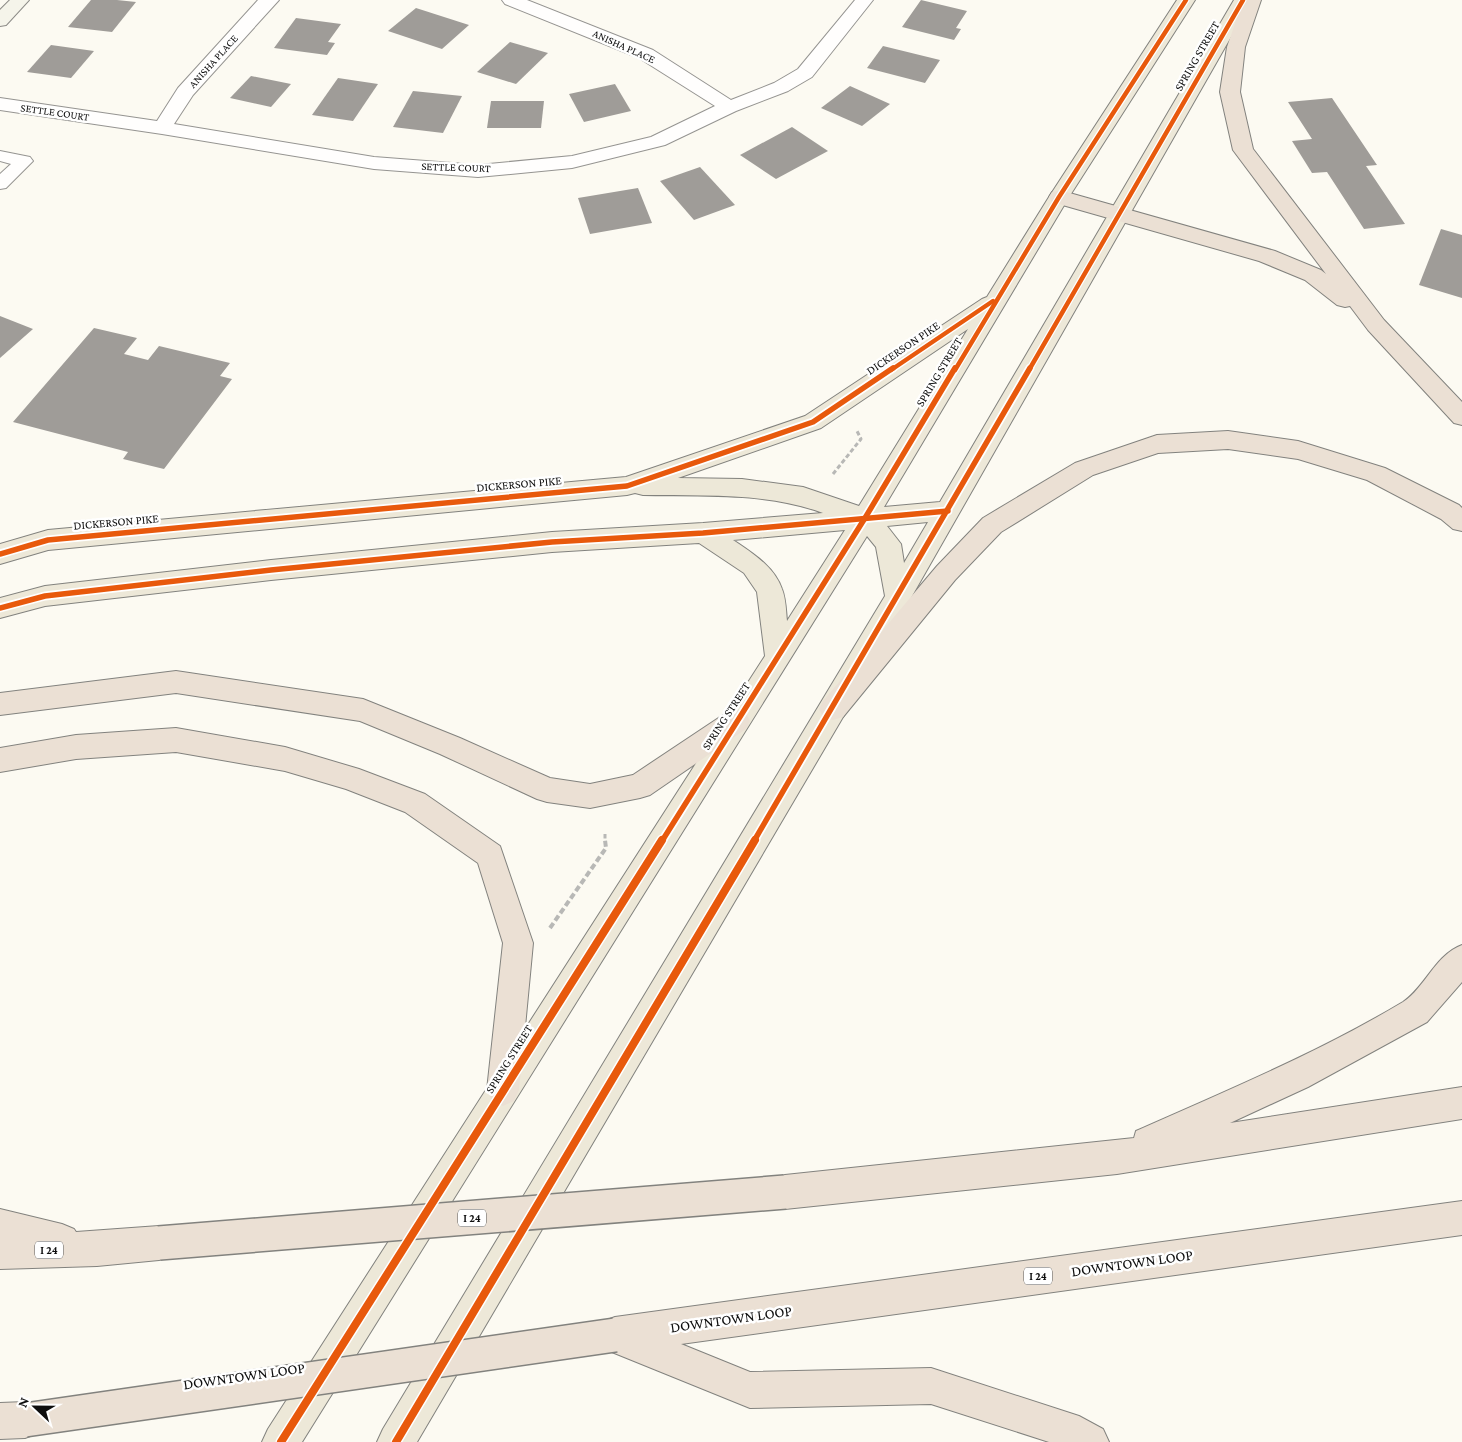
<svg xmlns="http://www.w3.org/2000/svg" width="1462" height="1442" viewBox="0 0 1462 1442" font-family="'Crimson Pro',serif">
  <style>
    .building { fill: #9f9c98 }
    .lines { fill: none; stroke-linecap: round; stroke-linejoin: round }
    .lane-casing { stroke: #959491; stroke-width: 2 }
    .street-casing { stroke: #959491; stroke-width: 2 }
    .secondary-casing { stroke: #8c8b87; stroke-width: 2 }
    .primary-casing { stroke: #82827e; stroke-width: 2 }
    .highway-casing { stroke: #82827e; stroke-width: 2 }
    .path-far1 { stroke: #b8b8b6; stroke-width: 3; stroke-dasharray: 4.5 2.5; stroke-linecap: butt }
    .path { stroke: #b8b8b6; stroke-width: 4; stroke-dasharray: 6 3; stroke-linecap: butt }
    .lane { fill: #fffefd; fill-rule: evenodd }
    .street { fill: #fffefd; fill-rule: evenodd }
    .secondary { fill: #f5f4ea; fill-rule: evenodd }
    .primary { fill: #ede8d8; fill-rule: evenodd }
    .highway { fill: #ebe0d4; fill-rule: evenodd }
    .highway-bridge-casing { stroke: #82827e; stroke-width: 36; stroke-linecap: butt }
    .highway-bridge { stroke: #ebe0d4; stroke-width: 33 }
    .cycleway-far2-casing { stroke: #fff; stroke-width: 7 }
    .cycleway-far1-casing { stroke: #fff; stroke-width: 9 }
    .cycleway-casing { stroke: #fff; stroke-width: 11 }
    .cycleway-far2 { stroke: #e8590c; stroke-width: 4.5 }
    .cycleway-far1 { stroke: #e8590c; stroke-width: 5.5 }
    .cycleway { stroke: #e8590c; stroke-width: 8 }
    .labels { text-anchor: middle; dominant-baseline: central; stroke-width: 5; stroke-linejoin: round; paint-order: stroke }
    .far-street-label { font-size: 11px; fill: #0e0e0e; stroke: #fff }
    .shield { fill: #fff; stroke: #565656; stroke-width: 1 }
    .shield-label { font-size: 11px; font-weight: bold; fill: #0e0e0e }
    .street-label { font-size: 12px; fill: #0e0e0e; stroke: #fff }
    .near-street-label { font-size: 15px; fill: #0e0e0e; stroke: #fff }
  </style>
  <rect width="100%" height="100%" fill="#fcfaf2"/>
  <g class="building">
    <path d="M91,0H117L136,2L112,32L68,27Z"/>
    <path d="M921,0L967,11L956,28L961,29L954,40L902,27Z"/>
    <path d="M416,8L469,25L442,49L388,31Z"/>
    <path d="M296,18L341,24L328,42L335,43L327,55L274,48Z"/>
    <path d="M510,42L548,53L516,84L477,72Z"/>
    <path d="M51,45L94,51L71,78L27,72Z"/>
    <path d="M883,46L940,60L925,83L867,68Z"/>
    <path d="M251,76L291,84L271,107L230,98Z"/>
    <path d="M338,78L378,84L353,121L312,115Z"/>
    <path d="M615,84L631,111L584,122L569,94Z"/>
    <path d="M850,86L890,104L862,126L821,108Z"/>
    <path d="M413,91L462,96L443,133L393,127Z"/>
    <path d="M1332,98L1377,165L1366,166L1405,224L1364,229L1327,172L1312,173L1292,141L1312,139L1288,102Z"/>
    <path d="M491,101H544L541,128H487Z"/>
    <path d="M792,127L828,151L776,179L740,155Z"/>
    <path d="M700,167L735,205L694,220L660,181Z"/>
    <path d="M638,188L652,223L590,234L578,198Z"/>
    <path d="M1441,229L1462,235V298L1419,285Z"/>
    <path d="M0,316L33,329L0,358Z"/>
    <path d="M94,328L137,338L124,354L148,360L159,346L230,363L220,376L232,379L164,469L123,459L128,452L13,422Z"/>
  </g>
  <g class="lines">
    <defs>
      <path id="lane" d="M0,151L30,157L33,161L6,188L0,189V174L11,164L0,161Z"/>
      <path id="street" d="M258,0H279L193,95L174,124L374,157L478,165L572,156L651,137L715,106L639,58L505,4L502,0H527L653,50L731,100L774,83L798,69L855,0H873L812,77L788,91L736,111L665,145L572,168L478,177L374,169L162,134L0,110V98L157,121L178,88Z"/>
      <path id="secondary" d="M10,0H29L6,25L0,26V10Z"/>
      <path id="primary" d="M1177,0H1195L1069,197L884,507L940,502L1234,0H1252L843,717L417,1442H377L383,1429L885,596L876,547L867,536L302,1442H262L268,1429L765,656L757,592L744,573L699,543L552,552L271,580L45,606L0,618V598L45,586L271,560L552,532L703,523L823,513C766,492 703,496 643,495L635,493L627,495L48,550L0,564V544L48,530L626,477L805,416L982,299L987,297L1049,197ZM968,329L859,506L803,487L742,479L678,478L821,428ZM928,522L904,563L901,544L887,526ZM845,530L787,621C786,611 786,599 782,589C774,566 752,553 733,540Z"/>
      <g id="highway">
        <path d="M1243,0H1261L1245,47L1240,92L1253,149L1384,320L1462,402V425L1454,423L1368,330L1350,306L1345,307L1337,305L1305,280L1259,261L1052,202L1049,197L1052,192L1059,191L1066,192L1275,251L1321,270L1326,274L1233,150L1220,92L1227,47Z"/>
        <path d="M1228,431L1298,441L1385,468L1459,505L1462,508V531L1453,529L1441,519L1367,480L1298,459L1228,449L1158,453L1093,475L1001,532L955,580L843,717L833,720L823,717L819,709L823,701L937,566L983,518L1075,463L1157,435Z"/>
        <path d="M176,671L363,699L460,738L550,778L590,784L633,775L726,713L736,709L746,713L750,721L746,729L650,795L640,798L590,808L547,802L537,799L440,754L360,721L176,693L0,715V693Z"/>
        <path d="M176,728L285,747L359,769L425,794L500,846L533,943L519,1090L514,1101L503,1106L492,1101L487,1090L503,943L478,863L405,812L346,789L285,771L176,752L76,759L0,772V748L76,735Z"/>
        <path d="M1462,945V982L1427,1022L1308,1087L1230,1123L1462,1087V1119L1117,1174L785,1209L773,1204L768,1192L773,1180L785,1175L1134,1138L1136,1131C1226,1091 1318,1053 1403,1002C1425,988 1435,955 1462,945Z"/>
        <path d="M1462,1201V1235L681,1344L750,1372L931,1368L1079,1416L1103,1429L1109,1442H1049L931,1404L750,1408L602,1348L597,1335L602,1322L615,1317Z"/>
        <path d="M0,1209L62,1224L74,1229L76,1232L159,1226L171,1231L176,1243L171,1255L159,1260L97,1266L0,1269Z"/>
        <path d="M25,1402L38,1407L43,1420L38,1433L25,1438L0,1439V1403Z"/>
      </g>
    </defs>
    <use href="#lane" class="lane-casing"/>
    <use href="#street" class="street-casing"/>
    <use href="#secondary" class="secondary-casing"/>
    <use href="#primary" class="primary-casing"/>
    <use href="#highway" class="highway-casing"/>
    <g class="path-far1">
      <path d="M833,474L861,439L856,429"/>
      <path d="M605,834V841"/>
    </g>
    <path class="path" d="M550,928L606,848L605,840"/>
    <use href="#lane" class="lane"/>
    <use href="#street" class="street"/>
    <use href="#secondary" class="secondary"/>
    <use href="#primary" class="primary"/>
    <use href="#highway" class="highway"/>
    <defs>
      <g id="highway-bridge">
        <path d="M159,1243L785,1192"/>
        <path d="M25,1420L615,1335"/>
      </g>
    </defs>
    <use href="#highway-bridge" class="highway-bridge-casing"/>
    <use href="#highway-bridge" class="highway-bridge"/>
    <defs>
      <g id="cycleway-far2">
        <path d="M891,370L993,301"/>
        <path d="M955,370L1059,197L1186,0"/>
        <path d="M1029,370L1243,0"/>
      </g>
      <g id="cycleway-far1">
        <path d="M0,554L48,540L627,486L813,422L893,368"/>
        <path d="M0,608L45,596L271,570L552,542L703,533L948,511"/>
        <path d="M662,841L865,518L955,368"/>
        <path d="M754,841L1030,368"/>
      </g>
      <g id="cycleway">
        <path d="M281,1442L662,840"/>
        <path d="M396,1442L755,840"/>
      </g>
    </defs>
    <use href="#cycleway-far2" class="cycleway-far2-casing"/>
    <use href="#cycleway-far1" class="cycleway-far1-casing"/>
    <use href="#cycleway" class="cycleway-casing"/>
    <use href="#cycleway-far2" class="cycleway-far2"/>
    <use href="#cycleway-far1" class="cycleway-far1"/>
    <use href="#cycleway" class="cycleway"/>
  </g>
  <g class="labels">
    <g class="far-street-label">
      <text transform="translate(624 46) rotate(24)">ANISHA PLACE</text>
      <text transform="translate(213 61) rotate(-48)">ANISHA PLACE</text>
      <text transform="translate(55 112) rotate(8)">SETTLE COURT</text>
      <text transform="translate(456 167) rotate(2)">SETTLE COURT</text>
    </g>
    <g class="shield">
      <rect x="458" y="1209.5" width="28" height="17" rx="4"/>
      <rect x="35" y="1241.5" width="28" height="17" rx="4"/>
      <rect x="1024" y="1267.5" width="28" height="17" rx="4"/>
    </g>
    <g class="shield-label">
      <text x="472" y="1218">I 24</text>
      <text x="49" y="1250">I 24</text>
      <text x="1038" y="1276">I 24</text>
    </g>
    <g class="street-label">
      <text transform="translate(1197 56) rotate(-60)">SPRING STREET</text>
      <text transform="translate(903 348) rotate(-34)">DICKERSON PIKE</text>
      <text transform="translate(939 372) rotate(-59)">SPRING STREET</text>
      <text transform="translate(519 484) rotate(-5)">DICKERSON PIKE</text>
      <text transform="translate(116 522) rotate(-5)">DICKERSON PIKE</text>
      <text transform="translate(726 716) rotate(-57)">SPRING STREET</text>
      <text transform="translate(509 1059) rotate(-58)">SPRING STREET</text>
    </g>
    <g class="near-street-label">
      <text transform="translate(1132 1263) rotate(-8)">DOWNTOWN LOOP</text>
      <text transform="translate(731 1319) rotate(-8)">DOWNTOWN LOOP</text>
      <text transform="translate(244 1376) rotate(-8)">DOWNTOWN LOOP</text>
    </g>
  </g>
  <g transform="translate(35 1407) rotate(292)" stroke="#ffffff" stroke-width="4" paint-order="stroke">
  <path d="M0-4L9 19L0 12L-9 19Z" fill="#0e0e0e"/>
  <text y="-8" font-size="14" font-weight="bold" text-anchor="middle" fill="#0e0e0e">N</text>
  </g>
</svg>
